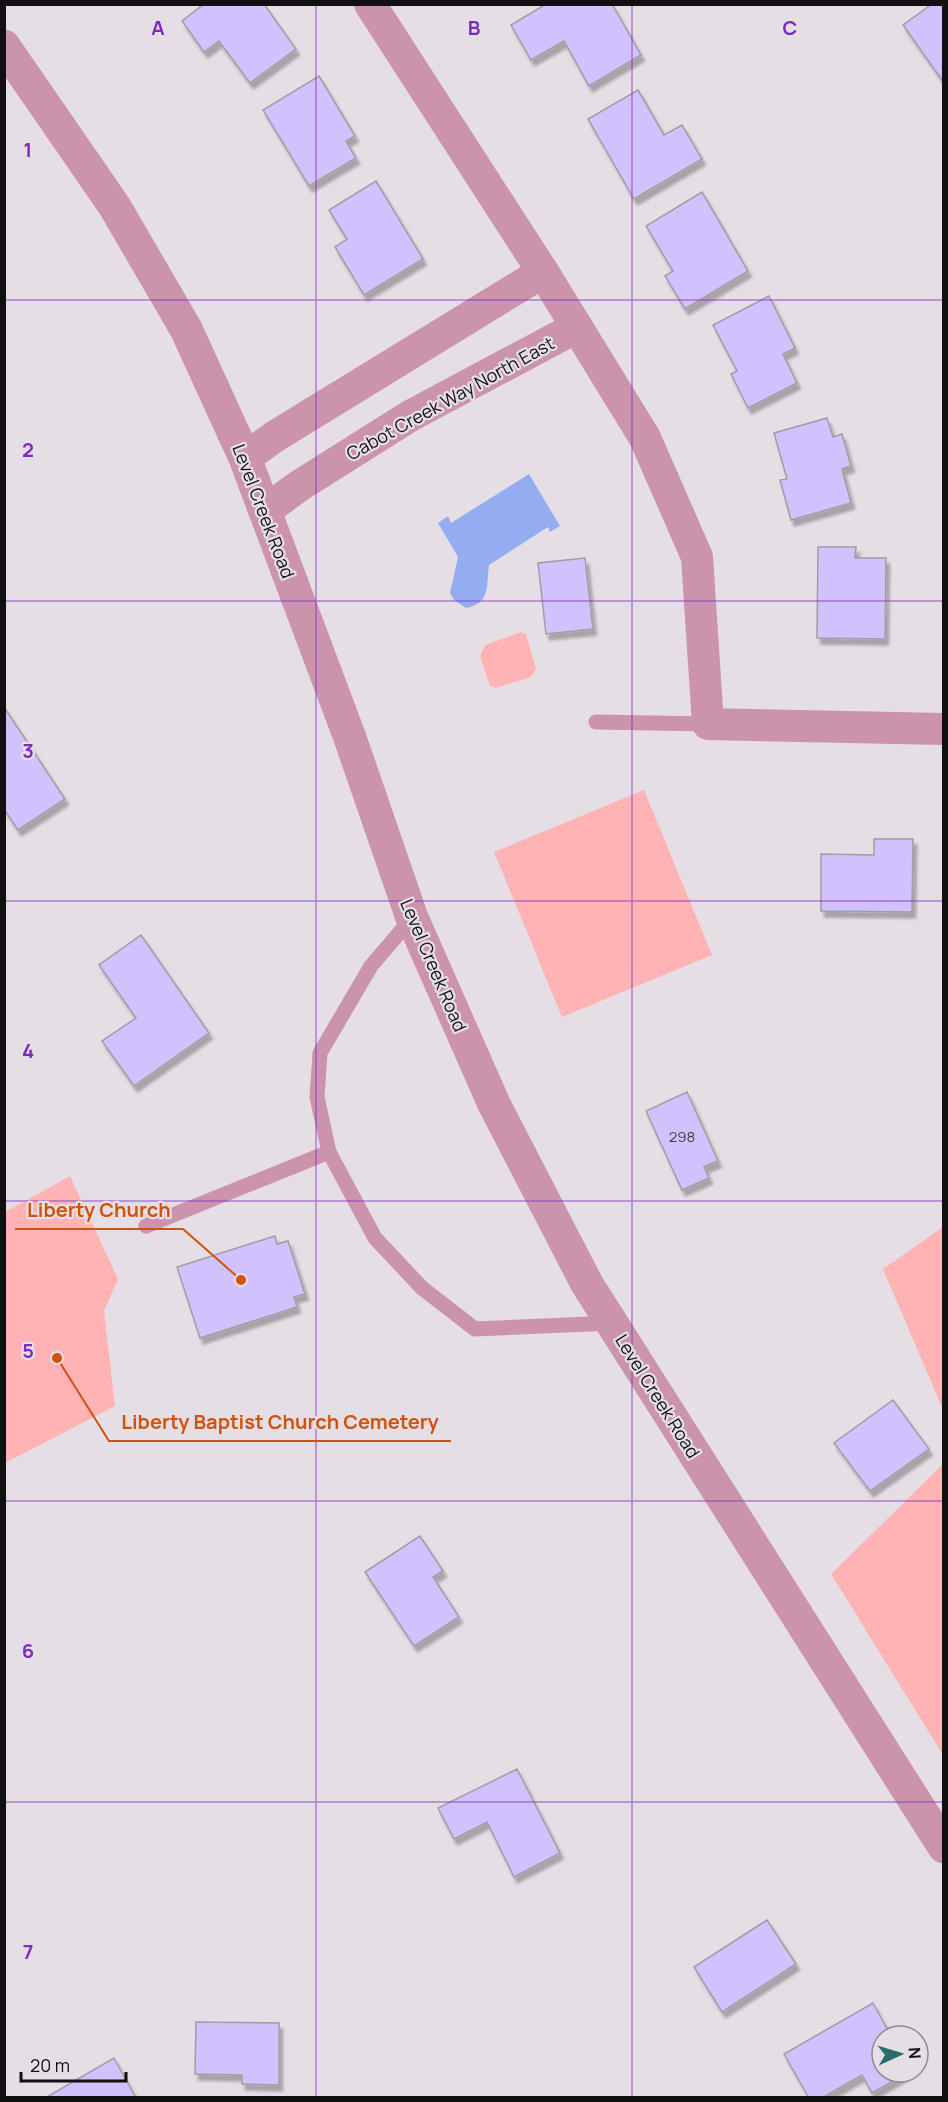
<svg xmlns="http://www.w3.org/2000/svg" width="948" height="2102" viewBox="0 0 948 2102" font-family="Manrope,sans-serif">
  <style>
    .green { fill: #ffb3b4 }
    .water { fill: #94acf0 }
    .building { fill: #d1c1fc; stroke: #9f9da5; stroke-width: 1.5; filter: url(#shadow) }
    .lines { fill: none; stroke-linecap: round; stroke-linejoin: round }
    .service { stroke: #cb94ac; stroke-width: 15 }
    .minor { stroke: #cb94ac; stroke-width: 32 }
    .tertiary { stroke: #cb94ac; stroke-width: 33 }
    .grid { fill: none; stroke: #7b2cbf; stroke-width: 1.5; stroke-opacity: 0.55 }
    .labels { text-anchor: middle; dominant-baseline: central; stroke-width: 4.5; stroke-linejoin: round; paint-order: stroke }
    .number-label { font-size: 15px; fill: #413c4c }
    .street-label { font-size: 18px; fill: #110f12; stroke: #e5dee5 }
    .grid-label { font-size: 20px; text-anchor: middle; font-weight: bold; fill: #7b2cbf; stroke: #e5dee5; stroke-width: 4.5; stroke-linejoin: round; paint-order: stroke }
    .leader { fill: none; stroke: #d2520d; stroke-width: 2 }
    .callout-dot { fill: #d2520d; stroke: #e5dee5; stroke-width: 2 }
    .callout-label { font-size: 20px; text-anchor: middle; font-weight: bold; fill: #d2520d; stroke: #e5dee5; stroke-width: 4.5; stroke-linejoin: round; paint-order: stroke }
  </style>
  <defs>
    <filter id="shadow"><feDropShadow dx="3.5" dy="6" stdDeviation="1.5" flood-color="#0004"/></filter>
  </defs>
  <rect width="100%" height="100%" fill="#e5dee5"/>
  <g class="green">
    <path d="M521,632L526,634L536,669L531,677L496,688L490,686L480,656L485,645Z"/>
    <path d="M644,790L712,955L562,1017L494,852Z"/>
    <path d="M70,1176L118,1279L104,1311L115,1406L5,1463V1212Z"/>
    <path d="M943,1227V1410L883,1269Z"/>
    <path d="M943,1464V1755L831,1574Z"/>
  </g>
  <path class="water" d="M529,474L560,526L550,532L548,527L489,565C486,586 491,603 466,608L454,600L450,593L458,557L438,523L448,516L451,523Z"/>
  <g class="building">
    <path d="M204,4H264L296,49L250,83L219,41L204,52L182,21Z"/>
    <path d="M546,4H612L641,55L589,86L564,41L531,60L511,25Z"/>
    <path d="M932,4H944V83L903,25Z"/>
    <path d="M319,76L355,136L346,141L356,158L309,186L263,110Z"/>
    <path d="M638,90L664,135L682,125L702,159L634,199L588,119Z"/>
    <path d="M376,181L423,259L364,295L335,247L347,239L329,210Z"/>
    <path d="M702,192L748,271L685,309L665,276L673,271L646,226Z"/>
    <path d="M769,296L795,348L783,354L797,383L748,408L731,374L737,371L713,325Z"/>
    <path d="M827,418L833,437L842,434L851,466L842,469L851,503L791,520L780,480L787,479L774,433Z"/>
    <path d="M818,547H856L855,558H886L885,639L817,638Z"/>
    <path d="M585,558L593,629L546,634L538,563Z"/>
    <path d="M4,707L65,799L18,830L4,809Z"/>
    <path d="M874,839H913L912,912L821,911V854L874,855Z"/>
    <path d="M141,935L209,1033L134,1086L102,1041L136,1018L99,965Z"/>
    <path d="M687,1092L718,1161L704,1167L709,1178L682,1190L646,1111Z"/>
    <path d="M275,1236L277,1244L288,1241L305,1294L294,1297L297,1307L200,1338L177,1267Z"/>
    <path d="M893,1400L929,1449L870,1491L834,1443Z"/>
    <path d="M420,1536L443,1571L433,1577L459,1617L414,1646L365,1572Z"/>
    <path d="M517,1769L560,1853L514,1877L487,1822L454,1839L438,1808Z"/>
    <path d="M767,1920L796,1964L722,2012L694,1967Z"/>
    <path d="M873,2003L891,2036H882V2072H909L872,2093L862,2075L822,2098H809L784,2054Z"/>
    <path d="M196,2022L279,2023V2085L242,2084V2075L195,2074Z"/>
    <path d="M114,2058L136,2098H45Z"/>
  </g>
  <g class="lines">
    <g class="service">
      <path d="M596,722L708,724"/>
      <path d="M412,918L371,966L320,1053L317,1097L329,1152L375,1238L422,1288L475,1329L612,1323"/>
      <path d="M146,1226L329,1152"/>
    </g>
    <g class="minor">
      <path d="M370,4L543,272L645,438L697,557L708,724L944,729"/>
      <path d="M245,458L274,437L543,272"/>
      <path d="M265,511L299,486L410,416L577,327"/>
    </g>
    <path class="tertiary" d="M4,46L115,207L186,329L245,458L350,738L412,918L494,1104L587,1284L944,1847"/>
  </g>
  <path class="grid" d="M316,4V2098M632,4V2098M4,300H944M4,601H944M4,901H944M4,1201H944M4,1501H944M4,1802H944"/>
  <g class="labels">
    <g class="number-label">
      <text x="682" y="1136">298</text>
    </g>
    <g class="street-label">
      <text transform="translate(450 398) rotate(-29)">Cabot Creek Way North East</text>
      <text transform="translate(264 511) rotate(69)">Level Creek Road</text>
      <text transform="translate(434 965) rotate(67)">Level Creek Road</text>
      <text transform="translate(658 1396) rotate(58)">Level Creek Road</text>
    </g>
  </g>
  <g class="grid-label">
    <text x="158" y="35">A</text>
    <text x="474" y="35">B</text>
    <text x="790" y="35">C</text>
    <text x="28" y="157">1</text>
    <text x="28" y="457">2</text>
    <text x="28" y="758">3</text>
    <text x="28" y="1058">4</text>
    <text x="28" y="1358">5</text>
    <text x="28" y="1658">6</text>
    <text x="28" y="1959">7</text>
  </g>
  <path class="leader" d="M241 1280L183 1229H15M57 1358L109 1441H451"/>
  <g class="callout-dot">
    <circle cx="241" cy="1280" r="6"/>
    <circle cx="57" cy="1358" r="6"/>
  </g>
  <g class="callout-label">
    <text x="99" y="1217">Liberty Church</text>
    <text x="280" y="1429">Liberty Baptist Church Cemetery</text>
  </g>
  <rect width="948" height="2102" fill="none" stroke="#110f12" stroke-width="12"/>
  <g transform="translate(900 2054) rotate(86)"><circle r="28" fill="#e5dee5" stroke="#908b91" stroke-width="1.5"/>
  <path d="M0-4.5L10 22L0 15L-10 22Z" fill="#266f69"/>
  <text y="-9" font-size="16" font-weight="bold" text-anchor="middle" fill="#110f12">N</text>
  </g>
  <path d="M21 2072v9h105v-9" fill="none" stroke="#110f12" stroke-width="3"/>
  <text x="30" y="2072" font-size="18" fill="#110f12" stroke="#e5dee5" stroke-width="4.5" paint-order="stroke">20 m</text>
</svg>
